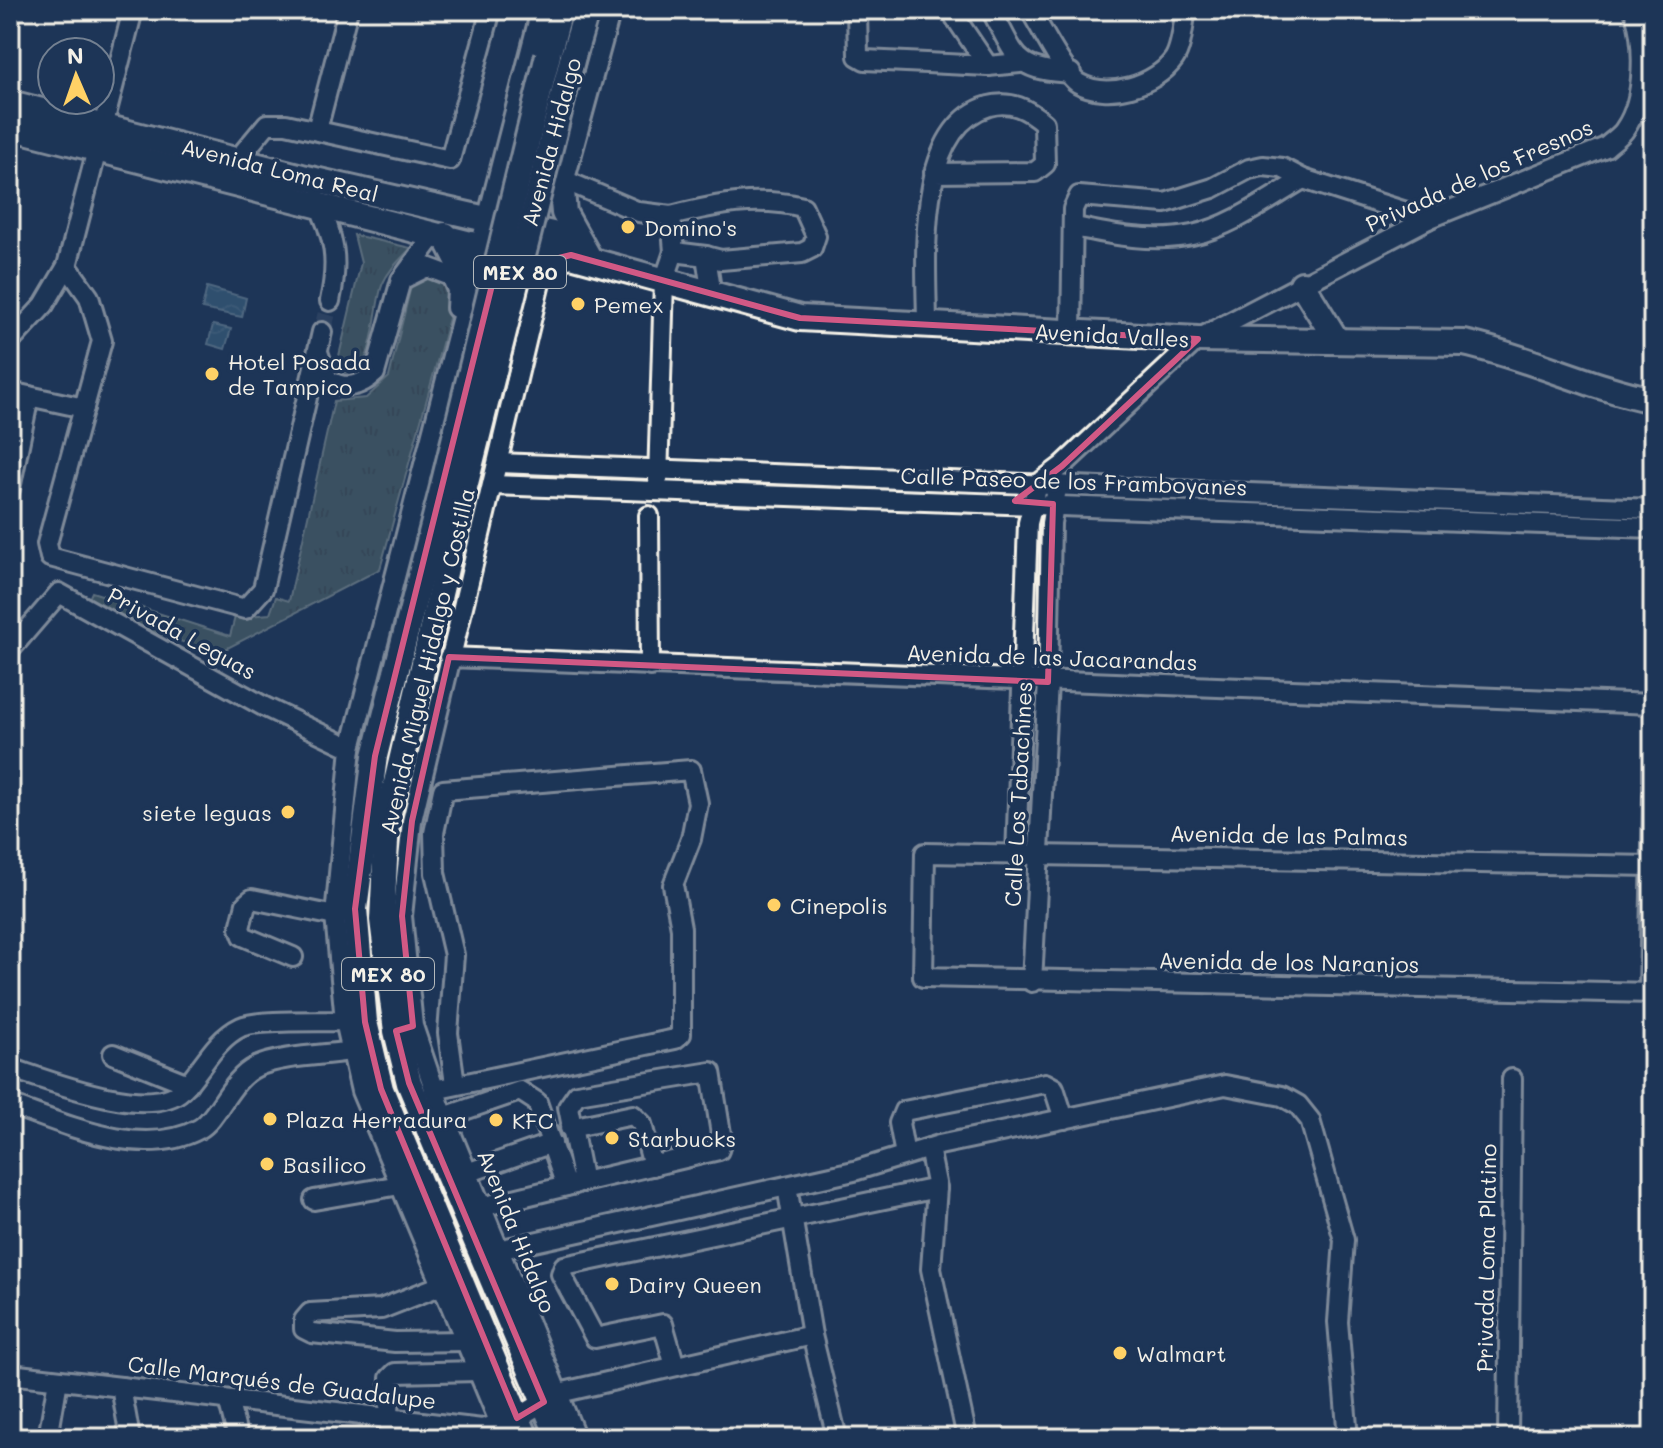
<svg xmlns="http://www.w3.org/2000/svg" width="1663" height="1448" viewBox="0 0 1663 1448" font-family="Mali,sans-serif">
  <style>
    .grass { fill: url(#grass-tufts); stroke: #a8b2aa; stroke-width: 2 }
    .water { fill: url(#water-waves); stroke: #8aa3b0; stroke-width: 2 }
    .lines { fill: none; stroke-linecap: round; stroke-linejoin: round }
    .minor-tunnel { stroke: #3d516d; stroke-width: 18; stroke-dasharray: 18 9; stroke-linecap: butt }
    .minor-casing { stroke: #f4f1e8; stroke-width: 24 }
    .major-casing { stroke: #f4f1e8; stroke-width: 30 }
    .minor { stroke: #1d3557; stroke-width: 18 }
    .major { stroke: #1d3557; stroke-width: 24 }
    .major-bridge-casing { stroke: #f4f1e8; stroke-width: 30; stroke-linecap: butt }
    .major-bridge { stroke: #1d3557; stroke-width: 24 }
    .marked { fill: none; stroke: #d15985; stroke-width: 6; stroke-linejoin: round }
    .poi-dot { fill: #ffd166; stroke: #1d3557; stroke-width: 3 }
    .labels { text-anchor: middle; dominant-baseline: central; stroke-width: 7; stroke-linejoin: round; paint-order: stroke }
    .shield { fill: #1d3557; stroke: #b4b9bc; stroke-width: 2 }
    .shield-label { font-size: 20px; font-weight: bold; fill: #f4f1e8 }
    .street-label { font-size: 22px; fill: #f4f1e8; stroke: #1d3557 }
    .poi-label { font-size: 22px; fill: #f4f1e8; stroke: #1d3557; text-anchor: start }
  </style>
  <defs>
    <pattern id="grass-tufts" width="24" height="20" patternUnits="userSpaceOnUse" patternTransform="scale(2)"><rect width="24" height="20" fill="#5d726d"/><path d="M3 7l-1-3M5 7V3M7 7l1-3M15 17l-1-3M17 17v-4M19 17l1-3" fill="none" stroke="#525b58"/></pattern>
    <pattern id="water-waves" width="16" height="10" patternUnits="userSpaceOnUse" patternTransform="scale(2)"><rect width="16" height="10" fill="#446f8b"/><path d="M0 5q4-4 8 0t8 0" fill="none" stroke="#60849b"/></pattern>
  </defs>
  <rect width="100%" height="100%" fill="#1d3557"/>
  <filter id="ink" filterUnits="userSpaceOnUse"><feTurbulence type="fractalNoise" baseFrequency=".0125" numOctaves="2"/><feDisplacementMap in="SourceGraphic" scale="16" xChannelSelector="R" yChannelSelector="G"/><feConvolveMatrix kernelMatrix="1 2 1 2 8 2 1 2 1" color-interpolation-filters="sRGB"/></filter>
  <g filter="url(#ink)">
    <g class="grass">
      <path d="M354,235L411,248C401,259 389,269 383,283C372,306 378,381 340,371L338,360L361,263Z"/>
      <path d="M423,277L445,283L454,300L380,569L216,654L85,607L92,592L230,636L235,617L270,614L276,597L289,601L334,401L366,398L389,377L412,282Z"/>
    </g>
    <g class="water">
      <path d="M207,287L246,298L242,317L202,309Z"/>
      <path d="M213,325L231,329L225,349L208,344Z"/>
    </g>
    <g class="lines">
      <path class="minor-tunnel" d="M322,332L330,301"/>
      <defs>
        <g id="minor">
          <path d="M857,10L858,56L865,60L988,66L1020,63"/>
          <path d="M950,10L988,66"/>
          <path d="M991,10C1017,57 1013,70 1071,73"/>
          <path d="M1030,10C1040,26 1064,74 1078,83C1108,100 1156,85 1174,59C1182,47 1183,24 1186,10"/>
          <path d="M317,130L348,10"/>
          <path d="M238,159L267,124H286L450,160L491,10"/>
          <path d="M564,180L639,212L671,216L674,252L706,256L712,296"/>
          <path d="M316,200C335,237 339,260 330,301"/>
          <path d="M559,201L611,10"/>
          <path d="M671,216C717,204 757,196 803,207L816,236L812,248L802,253L721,260L706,256"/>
          <path d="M1075,227C1112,235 1154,243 1192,235C1231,227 1269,199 1303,179"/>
          <path d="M548,249L412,821L402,916L413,1026L440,1106L576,1438"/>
          <path d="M67,266L89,297L102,341L47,544L50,557L245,609L263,589L322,332"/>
          <path d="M403,279L427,267L451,276L457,290L456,308"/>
          <path d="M927,327C927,265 913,128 989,106C1011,100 1028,109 1044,123L1045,164L1035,172L934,173"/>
          <path d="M1071,333L1073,209L1079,196L1165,203L1213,188L1249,169L1263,166L1282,168L1303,179L1428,219"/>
          <path d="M10,342L44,305L67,266L133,10"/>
          <path d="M318,352L328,380C346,390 360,387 375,373L401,280L436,233"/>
          <path d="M10,392L84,408"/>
          <path d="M498,463L1653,509"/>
          <path d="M658,480L664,281L674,252"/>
          <path d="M493,485L1653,528"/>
          <path d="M10,489L29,396"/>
          <path d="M649,516L650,666"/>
          <path d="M10,650L59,593L265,707L351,748"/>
          <path d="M449,657L1653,704"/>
          <path d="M1016,857L1028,523L1038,484L1062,466L1198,339L1428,219L1606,147C1612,141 1621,136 1625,129C1646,99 1645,42 1634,10"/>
          <path d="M1653,866L925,853L923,977L1653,993"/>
          <path d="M293,957L243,936L240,928L246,904L252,899L335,916"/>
          <path d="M1032,982L1048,682L1051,523L1056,494"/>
          <path d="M1649,993L1653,795"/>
          <path d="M113,1054L188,1084"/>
          <path d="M10,1068C47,1080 150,1121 182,1090C202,1070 214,1040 241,1027C257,1019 323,1022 345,1021"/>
          <path d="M711,1072L722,1140L719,1150L583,1182L568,1107L577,1094Z"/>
          <path d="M434,1090L675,1039L681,1034V928L673,885L691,839L698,803L691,770L443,790L434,833L435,873L454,955L448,1033L455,1084"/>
          <path d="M10,1105C65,1124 142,1160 199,1129C218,1119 230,1079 256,1067C281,1055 331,1055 359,1050"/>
          <path d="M444,1117L520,1091L537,1102L566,1186"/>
          <path d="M570,1128L633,1115L642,1124L653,1166"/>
          <path d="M929,1148L937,1188L931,1269L967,1438"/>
          <path d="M905,1155L899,1123L904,1111L1045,1083L1054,1088L1064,1119"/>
          <path d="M467,1173L552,1143"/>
          <path d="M787,1186L812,1335L837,1438"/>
          <path d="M314,1200L400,1185"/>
          <path d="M481,1207L575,1184"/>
          <path d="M498,1250L854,1171L939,1145L1225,1085L1282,1096L1298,1105L1310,1120L1344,1240L1338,1322L1348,1438"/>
          <path d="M442,1285L381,1309L310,1313L304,1320V1329L312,1333L395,1342L466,1341"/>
          <path d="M675,1366L663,1324L595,1338L561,1274L564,1266L937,1188"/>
          <path d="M10,1374L482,1429L517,1418L559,1393L812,1335"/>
          <path d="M121,1387L130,1438"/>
          <path d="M228,1400L238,1438"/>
          <path d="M48,1438L58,1380"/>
          <path d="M392,1438L389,1420L390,1378L395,1373L478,1371"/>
          <path d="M506,1438L361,1091L345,1021L335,916L351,748L541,10"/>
          <path d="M1508,1438L1512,1079"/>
        </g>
        <g id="major">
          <path d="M548,55L560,10"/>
          <path d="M573,56L587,10"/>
          <path d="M10,103L302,177L552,234L571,255"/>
          <path d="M10,127L478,246L546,261L571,255L800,318L1198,339L1464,343C1529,357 1588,387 1653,400"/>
          <path d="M562,191L564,213L588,256"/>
          <path d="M445,235L469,282"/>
          <path d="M1302,284L1337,341"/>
          <path d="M443,486L375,756L355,909L365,1022L381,1089L526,1438"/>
          <path d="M465,487L387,821L382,920L396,1031L409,1083L559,1438"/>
        </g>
      </defs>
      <use href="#minor" class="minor-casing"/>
      <use href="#major" class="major-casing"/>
      <use href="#minor" class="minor"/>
      <use href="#major" class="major"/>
      <defs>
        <g id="major-bridge">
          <path d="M443,486L548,55"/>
          <path d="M465,487L573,56"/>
        </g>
      </defs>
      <use href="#major-bridge" class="major-bridge-casing"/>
      <use href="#major-bridge" class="major-bridge"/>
    </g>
  </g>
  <path d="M0 0H1663V1448H0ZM571,255L800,318L1198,339L1062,466L1015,501L1053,504L1048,682L449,657L412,821L402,916L413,1026L396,1031L409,1083L544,1402L517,1418L381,1089L365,1022L355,909L375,756L495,273L541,282L546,261Z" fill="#1d3557" fill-opacity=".55" fill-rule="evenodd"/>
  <path class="marked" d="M571,255L800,318L1198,339L1062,466L1015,501L1053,504L1048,682L449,657L412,821L402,916L413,1026L396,1031L409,1083L544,1402L517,1418L381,1089L365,1022L355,909L375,756L495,273L541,282L546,261Z"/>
  <g class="poi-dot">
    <circle cx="628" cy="227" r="8"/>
    <circle cx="578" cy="304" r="8"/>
    <circle cx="212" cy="374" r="8"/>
    <circle cx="288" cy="812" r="8"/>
    <circle cx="774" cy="905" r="8"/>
    <circle cx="270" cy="1119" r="8"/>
    <circle cx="496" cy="1120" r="8"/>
    <circle cx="612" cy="1138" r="8"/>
    <circle cx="267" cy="1164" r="8"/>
    <circle cx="612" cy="1284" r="8"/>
    <circle cx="1120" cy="1353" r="8"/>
  </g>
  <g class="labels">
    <g class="shield">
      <rect x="474" y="256" width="92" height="32" rx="6"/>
      <rect x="342" y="958" width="92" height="32" rx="6"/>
    </g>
    <g class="shield-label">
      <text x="520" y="272">MEX 80</text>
      <text x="388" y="974">MEX 80</text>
    </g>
    <g class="street-label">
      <text transform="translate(551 142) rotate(-75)">Avenida Hidalgo</text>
      <text transform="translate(280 170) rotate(14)">Avenida Loma Real</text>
      <text transform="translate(1479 175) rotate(-24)">Privada de los Fresnos</text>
      <text transform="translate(1112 335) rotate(3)">Avenida Valles</text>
      <text transform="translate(1074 481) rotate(2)">Calle Paseo de los Framboyanes</text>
      <text transform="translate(182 633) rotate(29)">Privada Leguas</text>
      <text transform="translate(1052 657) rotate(2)">Avenida de las Jacarandas</text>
      <text transform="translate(427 661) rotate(-77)">Avenida Miguel Hidalgo y Costilla</text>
      <text transform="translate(1018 794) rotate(-87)">Calle Los Tabachines</text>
      <text transform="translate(1289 835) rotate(1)">Avenida de las Palmas</text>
      <text transform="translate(1289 962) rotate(1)">Avenida de los Naranjos</text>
      <text transform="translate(517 1231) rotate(68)">Avenida Hidalgo</text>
      <text transform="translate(1486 1258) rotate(-89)">Privada Loma Platino</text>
      <text transform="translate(282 1382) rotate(7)">Calle Marqués de Guadalupe</text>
    </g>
    <g class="poi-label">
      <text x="644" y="227">Domino's</text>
      <text x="594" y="304">Pemex</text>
      <text x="228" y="361">Hotel Posada<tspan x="228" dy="25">de Tampico</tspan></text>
      <text x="272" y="812" text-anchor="end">siete leguas</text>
      <text x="790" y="905">Cinepolis</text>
      <text x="286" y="1119">Plaza Herradura</text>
      <text x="512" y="1120">KFC</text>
      <text x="628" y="1138">Starbucks</text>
      <text x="283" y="1164">Basilico</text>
      <text x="628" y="1284">Dairy Queen</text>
      <text x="1136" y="1353">Walmart</text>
    </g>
  </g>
  <rect width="1663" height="1448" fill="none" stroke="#1d3557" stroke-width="40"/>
  <rect x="20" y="20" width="1623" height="1408" fill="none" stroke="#f4f1e8" stroke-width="3" filter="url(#ink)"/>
  <g transform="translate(76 76) rotate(358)"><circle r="38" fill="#1d3557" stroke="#738091" stroke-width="2"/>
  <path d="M0-6L14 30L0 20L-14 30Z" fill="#ffd166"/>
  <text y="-12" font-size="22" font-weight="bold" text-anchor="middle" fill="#f4f1e8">N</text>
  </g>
</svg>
